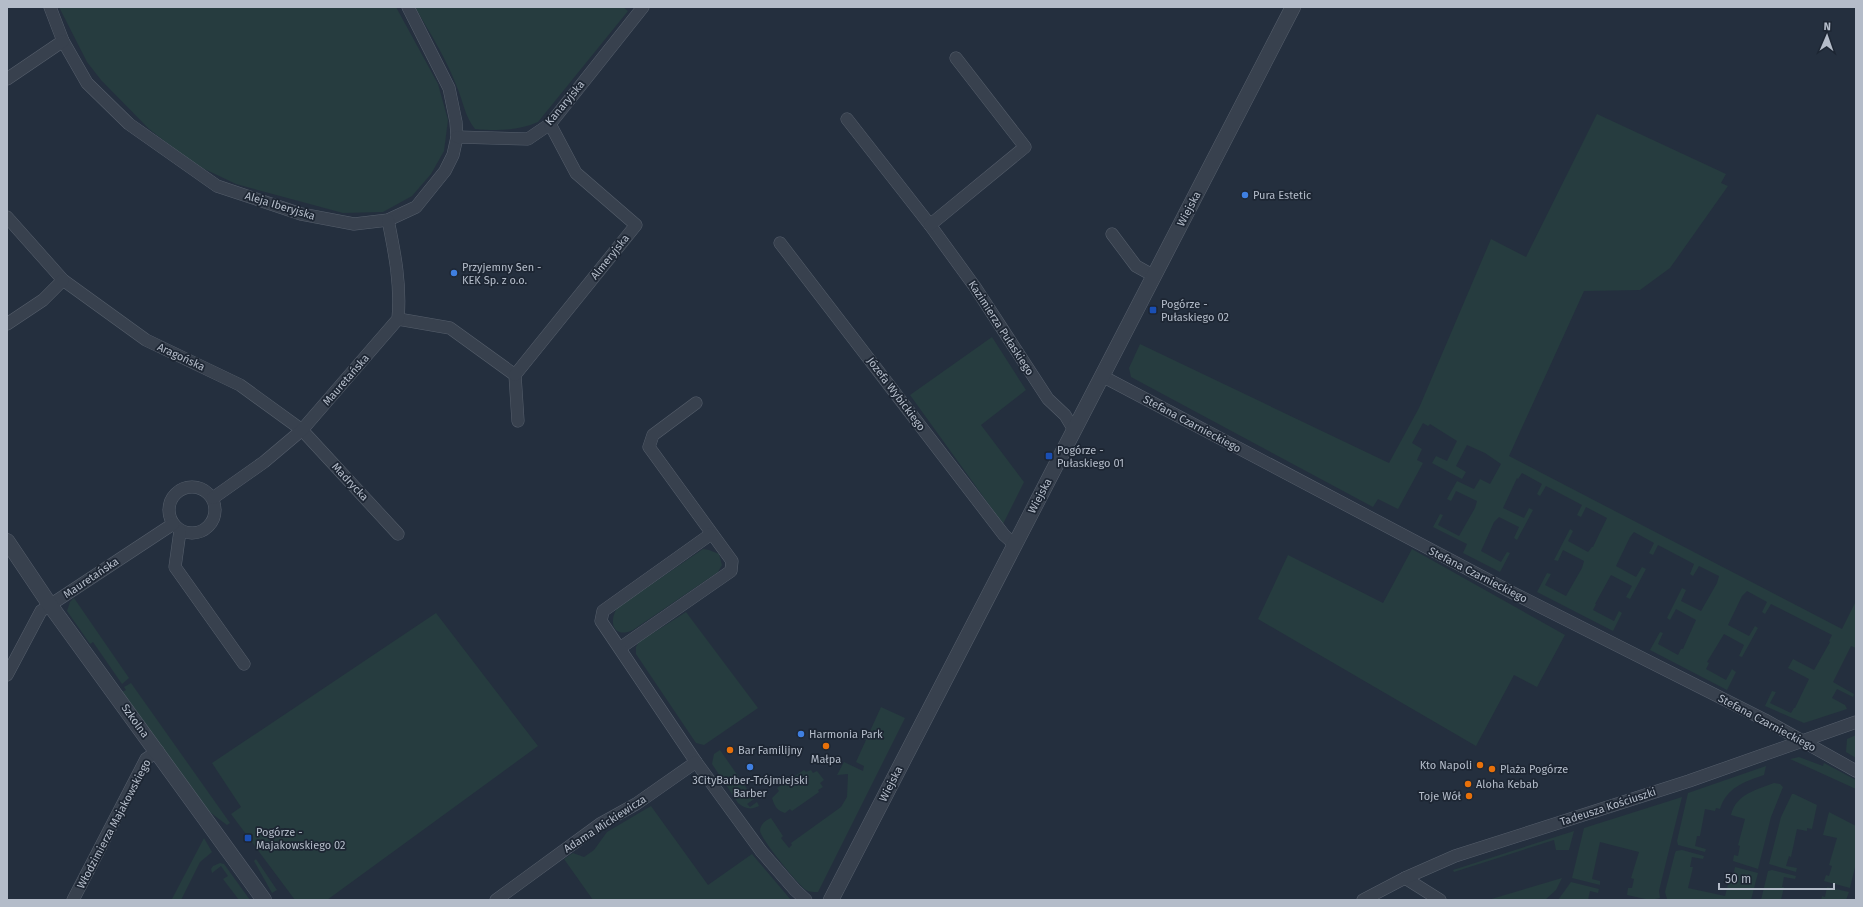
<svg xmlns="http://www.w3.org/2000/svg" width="1863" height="907" viewBox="0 0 1863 907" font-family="'Fira Sans',sans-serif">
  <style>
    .green { fill: #263c3f }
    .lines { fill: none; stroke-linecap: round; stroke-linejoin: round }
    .minor-casing { stroke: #565f6c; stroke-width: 13 }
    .tertiary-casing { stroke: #565f6c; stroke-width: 16 }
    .minor { stroke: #38414e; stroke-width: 12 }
    .tertiary { stroke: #38414e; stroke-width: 15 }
    .shop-dot { fill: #3f7fe0; stroke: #1d2633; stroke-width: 1.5 }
    .transit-dot { fill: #1a4fb4; stroke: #1d2633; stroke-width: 1.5 }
    .food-dot { fill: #e8710a; stroke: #1d2633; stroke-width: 1.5 }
    .labels { text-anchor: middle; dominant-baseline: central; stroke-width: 3.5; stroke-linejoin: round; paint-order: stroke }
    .street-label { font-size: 11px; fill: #b4bcc9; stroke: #1d2633 }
    .poi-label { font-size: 11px; fill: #b4bcc9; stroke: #1d2633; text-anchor: start }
  </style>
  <rect width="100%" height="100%" fill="#242f3e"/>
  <g class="green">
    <path d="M59,7H396L438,84L448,120L444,151L431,174L412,196L383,212L343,213L236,184L194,164L149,129L101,80L87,62Z"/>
    <path d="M415,7H623L628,11L538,122C517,131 498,131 475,129C465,117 463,101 457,87C446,58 430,33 415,7Z"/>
    <path d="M1597,114L1726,174L1721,183L1728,186L1670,268L1640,290L1584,291L1509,456L1842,629L1856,601V648L1851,646L1833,682L1854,694L1853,697L1837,689L1832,698L1845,705L1847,709L1804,723L1765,706L1772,691L1776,692L1770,703L1791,713L1794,708H1795L1809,679L1788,668L1793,659L1814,670L1830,642L1829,641L1832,635L1771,604L1765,614L1762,612L1767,602L1747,591L1742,596L1728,625L1749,636L1755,626L1758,628L1742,657L1739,656L1744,645L1724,634L1707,662L1709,663L1706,669L1726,680L1732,669L1736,672L1727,690L1650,650L1660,632L1663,633L1658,644L1678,655L1681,649H1683L1696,620L1676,609L1670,620L1667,618L1682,588L1686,590L1681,601L1701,611L1717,583L1719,576L1699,566L1693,576L1690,574L1694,564L1658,545L1653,555L1649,553L1654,543L1634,532L1630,537L1616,566L1636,577L1642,567L1646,569L1630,599L1626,597L1632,586L1611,575L1595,604H1596L1593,610L1614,621L1619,611L1622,613L1613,631L1537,592L1547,573L1551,574L1545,585L1566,596L1582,568L1584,561L1563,550L1558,561L1554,560L1570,529L1573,531L1568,541L1588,552L1592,547H1593L1607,518L1586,507L1581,517L1577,515L1582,505L1546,486L1540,496L1537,494L1542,484L1522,473L1518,479L1517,478L1503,508L1524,518L1529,508L1533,510L1517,540L1514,538L1519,527L1499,517L1494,522L1481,551L1501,562L1507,552L1510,553L1500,572L1463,553L1467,544L1433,527L1440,514L1443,515L1438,525L1459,536L1475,508L1477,501L1456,491L1451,501L1447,499L1457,481L1474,489L1480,479L1490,484L1501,464L1485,453L1467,445L1456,466L1466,472L1462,479L1432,463L1436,456L1447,461L1457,441L1430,424L1428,426L1423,423L1412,443L1422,449L1417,460L1423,463L1398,509L1378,499L1373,507L1131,377L1129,368L1140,344L1389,463L1419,408L1491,239L1526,257Z"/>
    <path d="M992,337L1026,390L981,425L1024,482L1003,524L910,395Z"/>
    <path d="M703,549L709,550L719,554L722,565L718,572L633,630C614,639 608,623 617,608Z"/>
    <path d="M1412,549L1565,635L1537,687L1514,675L1476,746L1258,619L1288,555L1383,603Z"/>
    <path d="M74,598L129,678L122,684L93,642L90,644L67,611L70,602Z"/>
    <path d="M686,612L758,708L704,745L696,743L636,654V647L639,642Z"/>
    <path d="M436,613L538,746L327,900H295L231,814L241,807L212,763Z"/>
    <path d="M131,683L230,823L227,825L207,810L122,692L126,690L124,687Z"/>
    <path d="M881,707L905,718L818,892C814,892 809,892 806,890C798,885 761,839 760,831C760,825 765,820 771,818L783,836L781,838L789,848L792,845L791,843L841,807L847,797L848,774L837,775L844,762L863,771L864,766L856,762Z"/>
    <path d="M1856,735V758L1846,752L1847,739Z"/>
    <path d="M720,750L754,799L747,804L750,807L757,802L759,806C751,810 745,809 738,803L712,764L714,754Z"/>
    <path d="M1799,757L1823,766L1824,763L1856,780V789L1790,759Z"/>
    <path d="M1766,766L1764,775C1744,782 1727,787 1720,809L1716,808L1715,811L1705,809L1700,836H1697L1695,846L1706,849L1705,852L1678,845L1677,841L1688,793Z"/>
    <path d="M804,770L806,772L811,770L813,773L817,771L824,780L820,783L823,787L818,790L819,792L792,811L790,809L785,813C777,811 774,805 772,798L779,791L777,788Z"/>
    <path d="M1774,783L1780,784L1783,787L1771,817L1758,869L1733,861L1734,855L1738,856L1740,846L1738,845L1745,819L1731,815C1736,794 1756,790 1774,783Z"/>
    <path d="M1792,794H1794L1817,805L1812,829L1807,828V831L1797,829L1791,857L1789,856L1786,866L1797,868L1796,872L1769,864L1781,817Z"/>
    <path d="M1682,797L1659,891L1660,898L1650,900L1627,895L1628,888H1632L1634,879L1631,878L1639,852L1600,842L1592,879L1600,881V885L1572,878L1584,828Z"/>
    <path d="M651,806L708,885L752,854L791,900H593L564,859L573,853L584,857L594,850L607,832Z"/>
    <path d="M1829,812L1856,826V863L1850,888L1824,881L1826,875L1829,876L1832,866L1829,865L1837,838L1823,835Z"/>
    <path d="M1574,831L1569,850H1556L1554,840L1454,872L1453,870Z"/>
    <path d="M204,838L212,852L200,862L181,900H170L172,899Z"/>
    <path d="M1682,850L1704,856L1703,859L1692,857L1690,867H1693L1688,888L1725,896L1730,876L1733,877L1735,867L1758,873L1751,900L1667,899L1665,892L1675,853L1676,851Z"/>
    <path d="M256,859L277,890L272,893L254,861Z"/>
    <path d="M220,863L224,864L250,900H239L223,879L228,876L221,866L212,873L211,869L213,866Z"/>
    <path d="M1772,870L1796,876L1795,879L1784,877L1782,887H1784L1781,900H1761L1768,871Z"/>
    <path d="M1562,878L1556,890L1545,900H1488Z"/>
    <path d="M1571,882L1599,889L1598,893L1590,891L1588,900H1558Z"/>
    <path d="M1827,887L1849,892L1846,900H1821L1822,896L1825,897Z"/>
  </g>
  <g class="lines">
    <defs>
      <g id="minor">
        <path d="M50,7L63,41L87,83L129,124L217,186L301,214L354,224L388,220L416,207L445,171L453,155L457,137L456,122L449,88L408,7"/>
        <path d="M7,79L63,41"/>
        <path d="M847,119L930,225L975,287L1048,399L1065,415L1074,430"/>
        <path d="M457,137L528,139L550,124L643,7"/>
        <path d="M7,217L63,280L146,340L240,385L302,430L398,534"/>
        <path d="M930,225L1025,147L956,58"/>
        <path d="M1112,234L1136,266L1154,276"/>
        <path d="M780,243L1004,535L1014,544"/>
        <path d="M398,319L450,328L515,375L518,421"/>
        <path d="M7,324L43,300L63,280"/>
        <path d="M515,375L636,225L576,173L550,124"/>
        <path d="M1102,376L1513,593L1765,720L1856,771"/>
        <circle cx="192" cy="510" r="23"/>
        <path d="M213,498L264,462L302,430L398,319C401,285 395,254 388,220"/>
        <path d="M180,531L175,567L244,664"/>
        <path d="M620,648L731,571L732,561L649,447L653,435L696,403"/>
        <path d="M7,675L41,611L173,524"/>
        <path d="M696,762L601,621L603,611L711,534"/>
        <path d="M1405,878L1440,900"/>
        <path d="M73,900L146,759L158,751"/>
        <path d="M496,900L600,824L636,804L696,762L761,851L795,890L806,900"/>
        <path d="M1363,900L1405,878L1455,856L1689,781L1856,722"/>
      </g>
      <g id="tertiary">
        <path d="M7,541L50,605L264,900"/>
        <path d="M831,900L1293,7"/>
      </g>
    </defs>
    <use href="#minor" class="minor-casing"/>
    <use href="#tertiary" class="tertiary-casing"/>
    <use href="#minor" class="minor"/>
    <use href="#tertiary" class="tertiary"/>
  </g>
  <g class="shop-dot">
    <circle cx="1245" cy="195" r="4"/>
    <circle cx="454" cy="273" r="4"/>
    <circle cx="801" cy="734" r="4"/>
    <circle cx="750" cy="767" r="4"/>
  </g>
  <g class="transit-dot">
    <rect x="1149" y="306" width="8" height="8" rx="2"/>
    <rect x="1045" y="452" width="8" height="8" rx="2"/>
    <rect x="244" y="834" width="8" height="8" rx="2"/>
  </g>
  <g class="food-dot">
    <circle cx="826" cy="746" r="4"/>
    <circle cx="730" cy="750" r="4"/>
    <circle cx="1480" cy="765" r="4"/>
    <circle cx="1492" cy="769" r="4"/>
    <circle cx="1468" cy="784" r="4"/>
    <circle cx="1469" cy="796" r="4"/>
  </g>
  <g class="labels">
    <g class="street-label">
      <text transform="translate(565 103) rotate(-50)">Kanaryjska</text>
      <text transform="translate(280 206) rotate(17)">Aleja Iberyjska</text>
      <text transform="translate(1189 209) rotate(-62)">Wiejska</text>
      <text transform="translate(610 257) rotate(-51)">Almeryjska</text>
      <text transform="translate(1001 328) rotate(57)">Kazimierza Pułaskiego</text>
      <text transform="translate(181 357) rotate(25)">Aragońska</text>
      <text transform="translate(346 380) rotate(-49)">Mauretańska</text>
      <text transform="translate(896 394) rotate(53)">Józefa Wybickiego</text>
      <text transform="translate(1192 424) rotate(28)">Stefana Czarnieckiego</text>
      <text transform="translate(350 482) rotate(47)">Madrycka</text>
      <text transform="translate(1040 496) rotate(-62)">Wiejska</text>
      <text transform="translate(1478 575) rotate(27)">Stefana Czarnieckiego</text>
      <text transform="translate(91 578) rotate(-34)">Mauretańska</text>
      <text transform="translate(135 721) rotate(54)">Szkolna</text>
      <text transform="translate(1767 723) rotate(28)">Stefana Czarnieckiego</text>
      <text transform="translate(891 784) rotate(-63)">Wiejska</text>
      <text transform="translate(1608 807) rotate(-18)">Tadeusza Kościuszki</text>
      <text transform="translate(114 824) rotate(-62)">Włodzimierza Majakowskiego</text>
      <text transform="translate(605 824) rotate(-33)">Adama Mickiewicza</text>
    </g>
    <g class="poi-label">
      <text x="1253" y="195">Pura Estetic</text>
      <text x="462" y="267">Przyjemny Sen -<tspan x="462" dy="13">KEK Sp. z o.o.</tspan></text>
      <text x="1161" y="304">Pogórze -<tspan x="1161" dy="13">Pułaskiego 02</tspan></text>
      <text x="1057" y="450">Pogórze -<tspan x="1057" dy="13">Pułaskiego 01</tspan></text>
      <text x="809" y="734">Harmonia Park</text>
      <text x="738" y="750">Bar Familijny</text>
      <text x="826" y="759" text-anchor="middle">Małpa</text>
      <text x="1472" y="765" text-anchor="end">Kto Napoli</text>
      <text x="1500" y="769">Plaża Pogórze</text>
      <text x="750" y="780" text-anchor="middle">3CityBarber-Trójmiejski<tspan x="750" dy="13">Barber</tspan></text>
      <text x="1476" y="784">Aloha Kebab</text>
      <text x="1461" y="796" text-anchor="end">Toje Wół</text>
      <text x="256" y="832">Pogórze -<tspan x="256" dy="13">Majakowskiego 02</tspan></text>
    </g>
  </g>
  <rect width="1863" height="907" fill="none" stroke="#b4bcc9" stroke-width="16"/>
  <g transform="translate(1827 36) rotate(2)" stroke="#1d2633" stroke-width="3" paint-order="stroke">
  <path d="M0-3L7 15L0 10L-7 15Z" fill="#b4bcc9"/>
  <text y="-6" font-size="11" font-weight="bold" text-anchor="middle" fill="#b4bcc9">N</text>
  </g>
  <path d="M1719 883v6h115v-6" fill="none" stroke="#b4bcc9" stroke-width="2"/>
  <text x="1725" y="883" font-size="12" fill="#b4bcc9" stroke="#1d2633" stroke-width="3" paint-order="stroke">50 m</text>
</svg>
